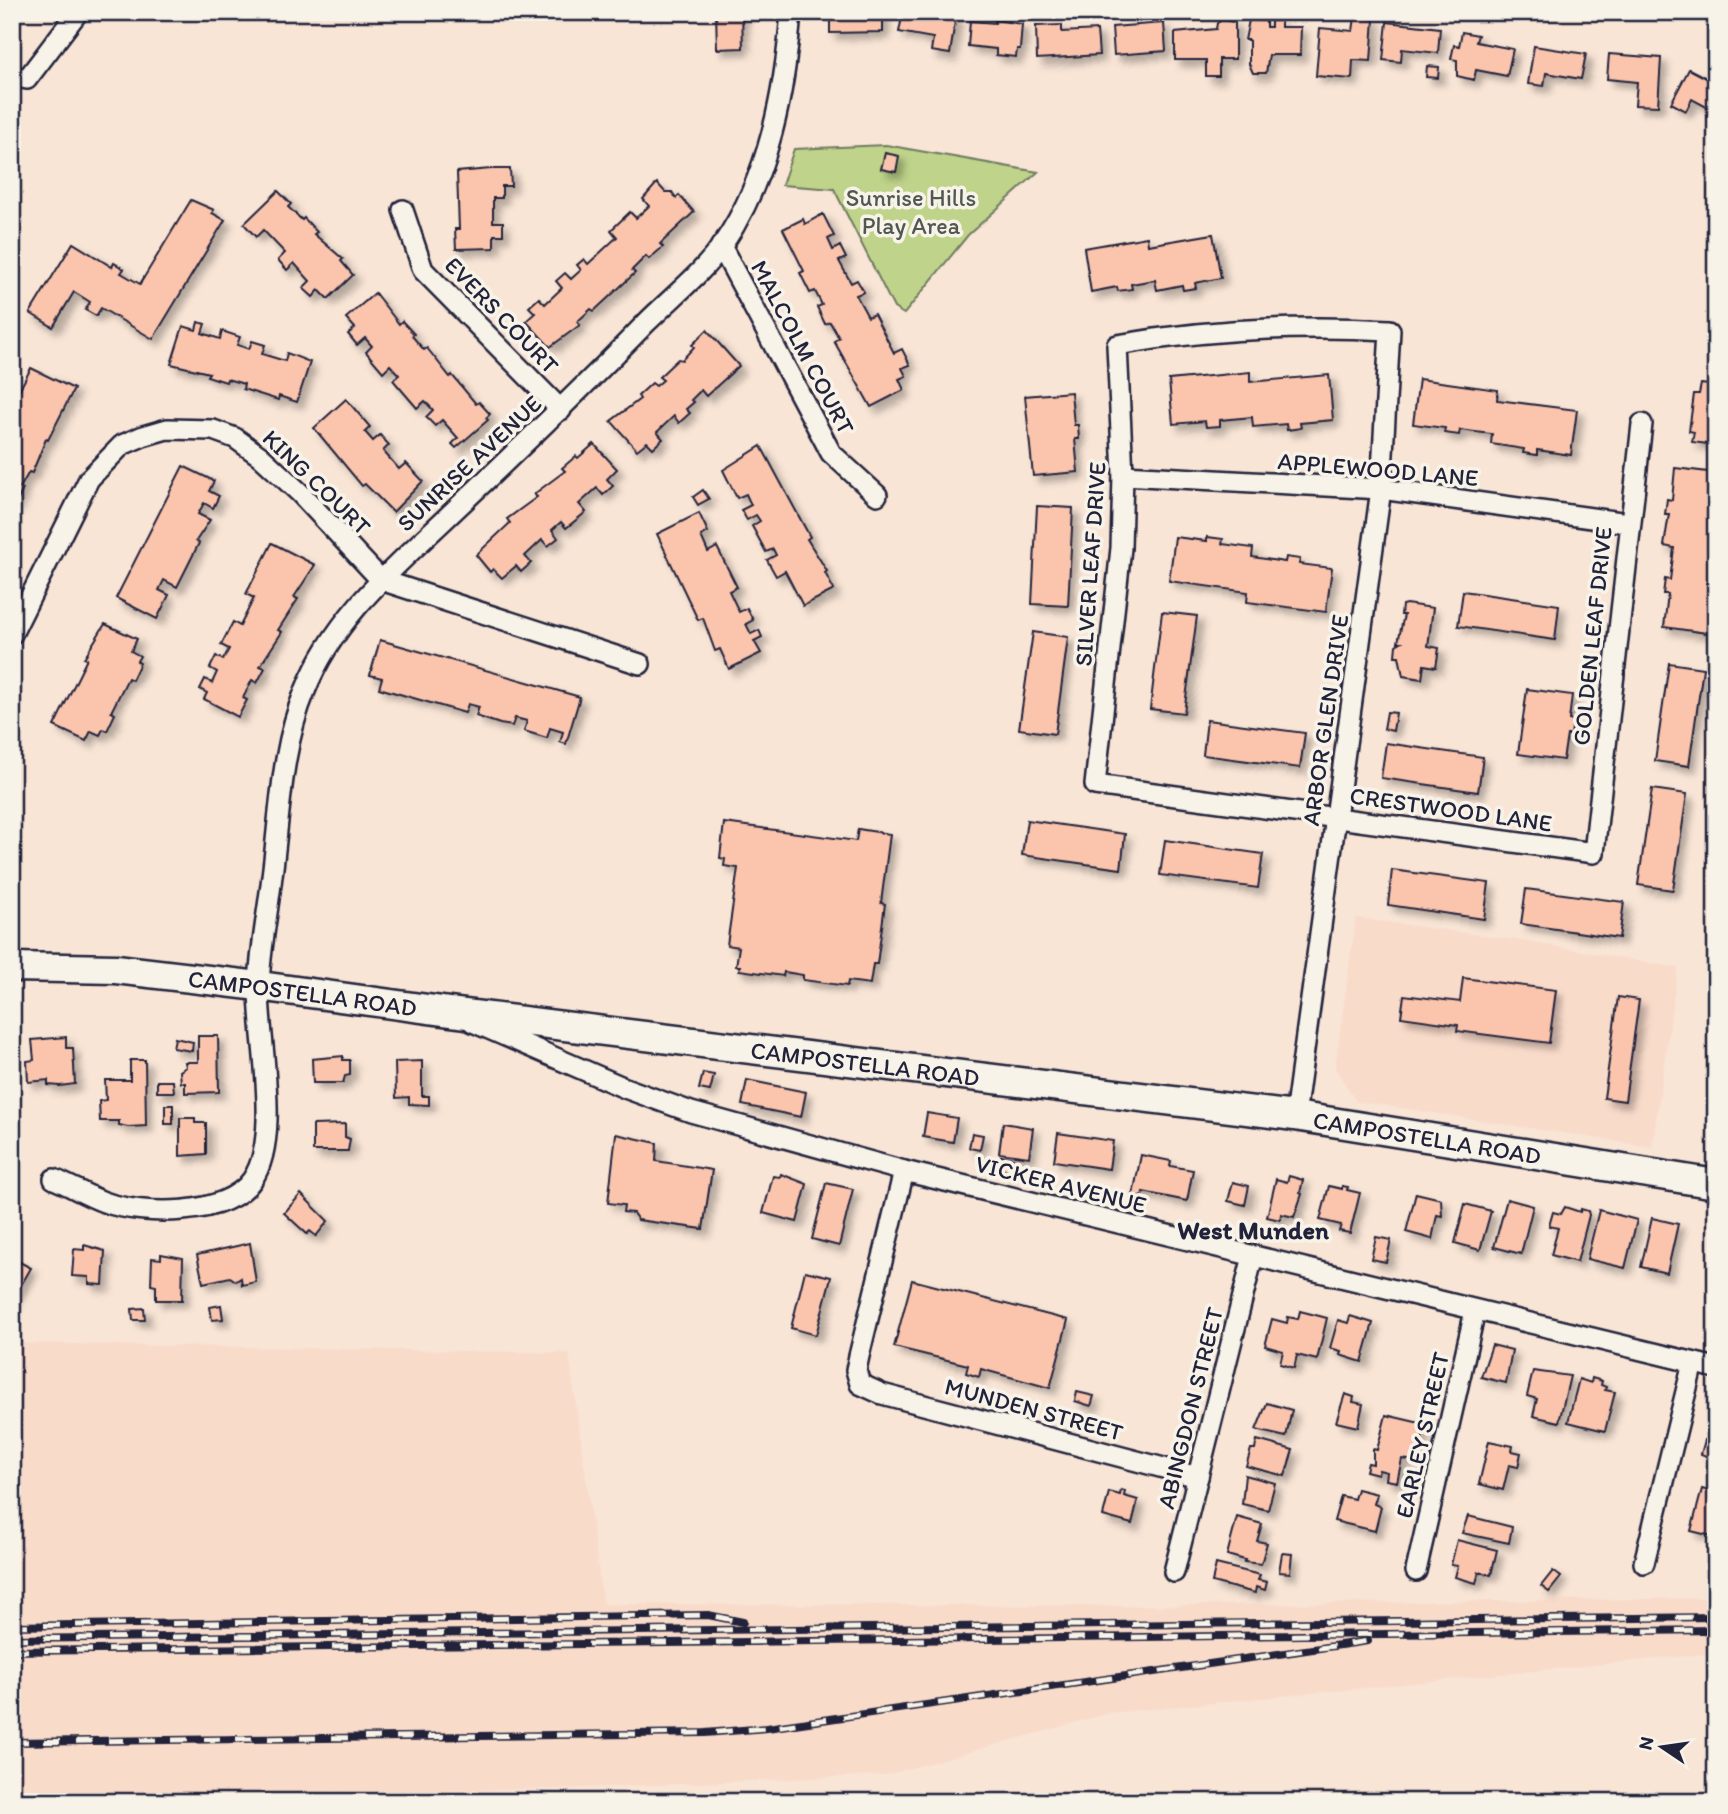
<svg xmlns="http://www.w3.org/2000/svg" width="1728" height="1814" viewBox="0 0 1728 1814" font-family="Itim,sans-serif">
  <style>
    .built { fill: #f9dbca }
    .green { fill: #bfd48a; stroke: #707b62; stroke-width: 2 }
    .building { fill: #fbc5ad; stroke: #22223b; stroke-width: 2; filter: url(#shadow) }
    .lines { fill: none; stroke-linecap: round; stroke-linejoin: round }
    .street-casing { stroke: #22223b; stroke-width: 24 }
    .secondary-casing { stroke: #22223b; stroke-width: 33 }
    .street { stroke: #f7f3e8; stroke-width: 19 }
    .secondary { stroke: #f7f3e8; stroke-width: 28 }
    .rail-casing { stroke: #22223b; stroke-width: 8 }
    .rail { stroke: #f7f3e8; stroke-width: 5; stroke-dasharray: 16; stroke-linecap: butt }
    .labels { text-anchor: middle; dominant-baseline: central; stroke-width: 7; stroke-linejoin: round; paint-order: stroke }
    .park-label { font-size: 24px; fill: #515753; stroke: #f7f3e8 }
    .street-label { font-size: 24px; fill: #22223b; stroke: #f7f3e8 }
    .neighbourhood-label { font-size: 26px; font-weight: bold; fill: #22223b; stroke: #f7f3e8 }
  </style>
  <defs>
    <filter id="shadow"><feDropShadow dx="6" dy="6" stdDeviation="3.5" flood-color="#0004"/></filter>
  </defs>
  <rect width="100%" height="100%" fill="#f8e5d6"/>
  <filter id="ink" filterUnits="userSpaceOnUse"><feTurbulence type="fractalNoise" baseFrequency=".0143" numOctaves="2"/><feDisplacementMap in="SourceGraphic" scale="14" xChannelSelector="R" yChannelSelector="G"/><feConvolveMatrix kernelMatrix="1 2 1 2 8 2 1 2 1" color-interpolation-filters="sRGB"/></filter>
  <g filter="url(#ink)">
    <g class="built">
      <path d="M1356,918L1524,941L1678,968L1652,1147L1356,1101L1335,1068Z"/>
      <path d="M12,1343L569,1353L603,1604L1132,1606L1716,1598V1653L1110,1713L886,1775L563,1789L12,1795Z"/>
    </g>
    <path class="green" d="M886,145L1038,172L968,235L904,314L894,308L834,189L782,185L794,149Z"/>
    <g class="building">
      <path d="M716,12H742L743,48L717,49Z"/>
      <path d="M830,12H883V32L830,33Z"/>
      <path d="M903,12L956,15L950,54L931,51L933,38L899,32Z"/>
      <path d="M1355,17L1374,19L1371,61L1353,60L1352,79L1316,76L1320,28L1353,31Z"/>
      <path d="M995,20L1022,24L1020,49H1017L1016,57L996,55V49L968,46L970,21L995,23Z"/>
      <path d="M1222,20L1235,22V59H1219V76H1206V60H1175V33L1216,29L1217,23Z"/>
      <path d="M1249,20L1266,21V27H1271V21H1281V27H1301L1300,55H1269L1266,73H1253L1249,64V40H1245Z"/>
      <path d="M1387,22L1440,28L1438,53L1402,49L1401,62L1383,60Z"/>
      <path d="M1164,23L1166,51L1114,55L1112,27Z"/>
      <path d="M1062,25V32L1097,30L1099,55L1037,59L1036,26Z"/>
      <path d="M1462,32L1478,35L1476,42L1513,49L1507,76L1476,70L1474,80L1457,76V60L1451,59L1454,45L1459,46Z"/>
      <path d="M1534,46L1586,54L1581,79L1546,73L1544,86L1528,84Z"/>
      <path d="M1609,54L1661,58L1658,106L1635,105L1637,82L1607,79Z"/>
      <path d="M1427,66L1439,67L1438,78L1426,77Z"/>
      <path d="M1689,69L1716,83V112L1692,99L1686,111L1671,103Z"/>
      <path d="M885,153L899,156L896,172L881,169Z"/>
      <path d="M491,169H510L511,186H502V198H493V222H503V235H494V248L456,249L455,229H459L457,172Z"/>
      <path d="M657,183L665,192H672L676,198L679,195L694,212L660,244L663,247L649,259L646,256L632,270L635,273L594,311L591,309L577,322L580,325L550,347L526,321L535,313L529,307L539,298L545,304L562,288L556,281L565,273L571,279L581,270L577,265L584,259L588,264L617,237L611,230L630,212L636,218L649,206L643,199Z"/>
      <path d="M278,191L291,204L288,207L302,220L304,218L317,232L314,234L343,259L341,261L353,275L328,299L319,290L313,297L303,288L310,281L294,263L287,270L278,260L285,253L263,230L256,237L244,224Z"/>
      <path d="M191,200L214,210L212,213L225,220L153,339L101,308L96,316L85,310L90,302L74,292L53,327L30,313L73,243L112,267L114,263L124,269L121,273L140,284Z"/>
      <path d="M823,214L834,236L828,239L833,250L840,246L846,258L839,261L851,283L857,280L864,292L856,295L868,317L874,314L894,353L902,349L910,365L902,368L906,376L899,379L904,390L871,407L834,341L839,338L830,322L825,324L817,307L822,305L815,291L810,293L800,273L804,271L783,229L803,219L805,224Z"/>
      <path d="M1213,234L1221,278L1195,283L1196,288L1183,290L1182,285L1157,290L1155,280L1131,284L1132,289L1118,291L1117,287L1091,292L1084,248L1147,237L1148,245Z"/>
      <path d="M375,293L399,324L402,321L414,334L412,336L424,350L427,348L450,377L452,375L476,404L479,402L490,414L486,418L488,420L456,448L452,444L458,438L442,420L435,426L426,417L433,410L425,401L417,408L393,380L399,375L390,365L383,372L366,352L372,346L365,338L357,345L348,334L355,328L346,318Z"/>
      <path d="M198,322L205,324L202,333L220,339L222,331L240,337L237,345L249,349L252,341L265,345L262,354L285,361L287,353L310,362L297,402L279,396L278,400L243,389L244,384L227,379L226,382L207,376L209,373L171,364L183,326L196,330Z"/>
      <path d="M707,330L739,366L706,396L701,390L691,400L694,402L686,409L690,413L679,423L674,416L657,432L663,439L653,448L647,442L637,450L611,421L640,399L638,396L652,383L656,386L663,380L659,377L678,359L682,360L694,347L692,345Z"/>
      <path d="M31,368L74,389L48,440L46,439L32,473L29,472L20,488L23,489L15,506L12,505V404Z"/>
      <path d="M1250,372V382L1329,375L1333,420L1300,423L1301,428L1287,430L1286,424L1253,427L1252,417L1220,420V426L1206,427L1205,421L1173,424L1169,380Z"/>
      <path d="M1419,379L1498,390L1497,400L1577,410L1571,455L1537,450V455L1523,453L1524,449L1491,444L1492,434L1460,430L1459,435L1444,433L1445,428L1413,424Z"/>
      <path d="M1701,384L1716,386V445L1692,442L1694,432L1689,431L1694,394H1699Z"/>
      <path d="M1071,392L1074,425H1078L1079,439H1075L1078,472L1033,476L1025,396Z"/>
      <path d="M346,399L370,427L365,432L373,441L380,435L389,445L383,451L399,469L406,463L423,481L393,512L365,484L362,486L314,428Z"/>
      <path d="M594,444L617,469L607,479L613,486L603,495L597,488L579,504L586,512L566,528L561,522L552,530L558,538L548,546L542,540L525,556L531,563L521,572L516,566L502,578L493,569L490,572L476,555L510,523L507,519L537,497L534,494L565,471L562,468L576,456L578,458Z"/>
      <path d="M761,446L810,537L807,539L827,571L825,573L834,590L803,606L785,571L776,576L767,560L776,555L773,549L766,552L752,526L760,521L756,515L747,520L741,510L751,505L746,494L737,498L723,470Z"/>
      <path d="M183,466L214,481L209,491L219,496L213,508L204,503L198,514L210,520L196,541L199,543L177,587L164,580L159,590L169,595L157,619L116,598Z"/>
      <path d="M1675,468L1716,473L1709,552L1716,553V570L1707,633L1664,627L1668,594H1663L1665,579L1670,580L1674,548L1664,546L1669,514H1665L1667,499L1672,500Z"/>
      <path d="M703,490L709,499L698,505L693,497Z"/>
      <path d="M1037,506L1073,508L1068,606L1032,604Z"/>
      <path d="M699,513L708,532L701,536L708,552L717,547L737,587L729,591L739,612L747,608L753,620L746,624L751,634L759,630L762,637L754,641L761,653L729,669L720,649L715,651L703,618L698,620L657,534Z"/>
      <path d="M1175,537L1207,541V537L1223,539L1222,544L1253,548L1252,557L1285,562L1286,557L1300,559L1299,564L1332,568L1326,612L1247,602L1248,592L1169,581Z"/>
      <path d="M272,543L315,565L294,597L298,599L278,630L282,632L260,666L265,668L257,683L252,680L243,698L247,700L238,717L204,699L207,693L200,689L205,679L212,683L217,672L210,668L216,656L223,660L229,649L221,645L233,622L240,626L254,598L246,594Z"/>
      <path d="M1463,591L1559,605L1555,640L1458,626Z"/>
      <path d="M1406,604L1433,608L1428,646L1439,648L1436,667L1424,665L1422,679L1403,676L1399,656H1395L1396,645L1401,642H1398L1404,615H1401L1402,605Z"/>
      <path d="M1162,612L1197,616L1184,713L1150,709Z"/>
      <path d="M105,624L137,639L131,651L140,656L137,661L140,663L132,680L128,678L111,712L115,714L107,731L103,729L100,735L91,731L86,741L54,726L87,659L84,658Z"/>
      <path d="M1033,632L1068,637L1055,734L1019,729Z"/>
      <path d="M380,640L580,697L566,744L560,742L563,732L550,728L547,738L524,731L527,721L515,718L512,726L500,724L476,716L479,707L468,704L465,713L379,688L382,678L370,675Z"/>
      <path d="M1669,663L1703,668L1689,766L1655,761Z"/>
      <path d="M1527,689L1572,695L1569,720L1573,721L1571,735H1567L1563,760L1518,754Z"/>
      <path d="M1387,712L1396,713L1393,731L1384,729Z"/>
      <path d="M1207,720L1305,733L1300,768L1203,755Z"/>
      <path d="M1386,743L1483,757L1478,792L1381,778Z"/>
      <path d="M1652,789L1687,794L1673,890L1638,885Z"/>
      <path d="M1027,820L1125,834L1121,869L1022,855Z"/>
      <path d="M724,823L856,841L858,829L890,834L881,903L885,904L877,964H873L870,984L848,981L847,986L803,980V975L784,972L783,976L739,970L740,966H736L739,947L727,945L738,868L724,866L725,859L720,858Z"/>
      <path d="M1165,840L1263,854L1258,888L1160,875Z"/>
      <path d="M1392,870L1489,883L1484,919L1388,905Z"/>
      <path d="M1526,889L1624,902L1619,938L1521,924Z"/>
      <path d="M1716,949V1003L1708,1002Z"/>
      <path d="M1463,978L1556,990L1549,1043L1457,1031L1458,1025L1401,1017L1404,995L1460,1002Z"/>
      <path d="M1618,997L1639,1000L1625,1101L1604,1098Z"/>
      <path d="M198,1036H218L219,1092L185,1093V1083H181L180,1071L186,1067L185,1062H198Z"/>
      <path d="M66,1037V1048H73L75,1084L60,1086L48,1085V1080L28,1082L27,1061L34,1060L32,1040Z"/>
      <path d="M175,1038L193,1042L192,1051L173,1048Z"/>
      <path d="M343,1056V1060H350V1075L345,1076L343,1083H313L312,1059Z"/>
      <path d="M130,1060H145L146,1126L128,1127L119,1125V1121H100L99,1101L106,1100L105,1080H130Z"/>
      <path d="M422,1061V1096H429V1105L409,1104V1097L396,1098L395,1062Z"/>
      <path d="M703,1073L714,1075L710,1091L699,1089Z"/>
      <path d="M747,1080L806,1092L801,1117L742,1105Z"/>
      <path d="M157,1081H173L174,1092H157Z"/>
      <rect x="165" y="1105" width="8" height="19"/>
      <path d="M927,1113L957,1118L953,1142L923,1137Z"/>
      <path d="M180,1118H195V1123H206V1154L180,1156Z"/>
      <path d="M1003,1123L1033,1128L1029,1157L999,1153Z"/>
      <path d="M345,1124V1137L350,1139L348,1151H313V1125Z"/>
      <path d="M972,1133L983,1135L980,1150L969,1148Z"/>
      <path d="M1058,1133L1113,1141L1109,1169L1054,1161Z"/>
      <path d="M616,1134L657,1143L656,1161L712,1170L703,1229L638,1220L633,1213L623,1212L624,1205L608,1203Z"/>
      <path d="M1141,1155L1171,1161L1170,1166L1193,1170L1187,1201L1143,1192L1142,1197L1133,1195Z"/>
      <path d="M1001,1156L1013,1158L1011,1171L999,1169Z"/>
      <path d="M781,1174L807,1184L797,1222L763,1213L773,1176L780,1177Z"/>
      <path d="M1289,1176L1303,1180L1300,1193L1302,1194L1294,1217L1281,1214L1280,1220L1267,1217L1276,1179L1287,1182Z"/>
      <path d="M1233,1182L1249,1186L1245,1205L1228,1201Z"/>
      <path d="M826,1183L853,1189L839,1246L812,1239Z"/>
      <path d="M1329,1186L1342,1189V1186L1348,1187L1347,1190L1360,1193L1350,1233L1339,1231L1341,1225L1320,1220Z"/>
      <path d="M1416,1193L1441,1199L1442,1216L1437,1215L1432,1239L1406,1232Z"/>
      <path d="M301,1194L328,1221L316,1236L310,1231L307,1234L284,1213Z"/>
      <path d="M1507,1199L1533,1206L1521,1254L1494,1247Z"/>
      <path d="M1465,1204L1491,1211L1480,1250L1455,1243Z"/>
      <path d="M1565,1207L1580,1212L1581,1209L1588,1211L1589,1215L1577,1262L1551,1255L1558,1228L1549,1226L1553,1212L1561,1214Z"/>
      <path d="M1599,1210L1637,1220L1625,1268L1587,1259Z"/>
      <path d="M1652,1218L1678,1224L1667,1273L1641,1267Z"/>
      <path d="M1376,1237L1391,1240L1386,1262L1371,1259Z"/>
      <path d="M250,1243L256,1282L242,1285L241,1278L236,1281L230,1277L203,1283L197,1255Z"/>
      <path d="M84,1245L105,1251L103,1285L89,1284V1277L72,1276L74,1249L84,1250Z"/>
      <path d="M161,1254L183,1258L182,1300H156V1286L151,1285L152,1258L161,1259Z"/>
      <path d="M12,1258L31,1268L12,1301Z"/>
      <path d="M805,1271L831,1277L816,1335L791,1328Z"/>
      <path d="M912,1280L1068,1320L1050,1388L981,1369L979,1377L966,1373L968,1365L894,1347Z"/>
      <path d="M221,1305L223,1319L212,1320L210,1307Z"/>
      <path d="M144,1308L145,1320H133L132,1309Z"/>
      <path d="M1300,1311L1327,1318L1317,1360L1297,1355L1294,1368L1280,1364L1283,1351L1265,1346L1272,1319L1287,1323L1288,1317L1298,1319Z"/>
      <path d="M1350,1316L1373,1323L1362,1362L1340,1355L1341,1351L1330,1348L1338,1320L1348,1323Z"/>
      <path d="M1492,1345L1512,1350L1506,1383L1481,1377Z"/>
      <path d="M1533,1371L1570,1376L1559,1422L1533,1416L1537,1399L1527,1396Z"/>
      <path d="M1592,1378L1602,1381L1601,1385L1606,1387L1605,1390L1615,1392L1605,1431L1568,1422L1579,1379L1591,1383Z"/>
      <path d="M1077,1392L1094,1396L1091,1406L1075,1401Z"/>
      <path d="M1345,1394L1354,1397L1353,1402L1363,1404L1358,1427L1336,1422Z"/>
      <path d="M1267,1403L1292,1410L1286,1437L1256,1430Z"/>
      <path d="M1386,1415L1420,1423L1419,1430L1424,1431L1416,1461L1402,1459L1397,1482L1386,1480L1387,1472L1379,1470L1378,1474L1366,1471L1368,1463L1373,1464V1449L1377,1450Z"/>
      <path d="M1716,1424V1460L1701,1454L1705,1440L1711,1442Z"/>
      <path d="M1257,1440L1293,1450L1285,1476L1246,1466L1251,1449H1255Z"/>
      <path d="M1489,1441L1513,1446L1512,1451L1521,1453L1518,1467L1509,1465L1503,1490L1479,1484Z"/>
      <path d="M1245,1475L1275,1483L1268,1510L1242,1504Z"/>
      <path d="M1357,1489L1377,1494L1374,1504L1381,1507L1375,1531L1334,1521L1341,1496L1354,1499Z"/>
      <path d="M1702,1489L1716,1493V1537L1691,1531Z"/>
      <path d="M1121,1490L1125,1491L1124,1496L1138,1500L1132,1524L1103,1516L1109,1492L1120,1495Z"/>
      <path d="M1468,1516L1512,1527L1509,1543L1462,1533Z"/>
      <path d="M1237,1517L1262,1524L1257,1541L1267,1543L1261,1564L1244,1562L1245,1560L1227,1555Z"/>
      <path d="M1457,1540L1497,1550L1491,1575L1479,1572L1476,1583L1455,1577L1458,1566L1451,1565Z"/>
      <path d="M1282,1553L1292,1554L1290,1573L1279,1572Z"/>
      <path d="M1216,1564L1260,1575L1258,1580L1267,1582L1265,1590L1256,1587L1255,1593L1212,1582Z"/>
      <path d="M1553,1571L1561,1577L1549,1592L1541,1586Z"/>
    </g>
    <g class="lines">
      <defs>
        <g id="street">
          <path d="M12,76L27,79L78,12"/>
          <path d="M403,210L423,270L561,410"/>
          <path d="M721,246L831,453L877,495"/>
          <path d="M1123,475L1381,489L1628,523"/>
          <path d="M12,634L89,479L122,445L143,436L167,429L213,430L235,438L260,456L300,493L381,580L640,664"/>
          <path d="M473,1022L625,1088L691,1112L904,1171L1716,1368"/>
          <path d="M1295,1116L1381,489L1390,330C1297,325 1208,329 1117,345L1123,475L1121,548L1095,785L1594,853L1642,424"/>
          <path d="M904,1171L859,1356L856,1370L860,1384L882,1394L1198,1477"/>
          <path d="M54,1179C71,1186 87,1196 104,1202C143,1216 226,1217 252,1180C282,1138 258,1037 259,986C260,950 268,912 272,876C280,815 281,748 305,691C333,620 389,572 443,521C512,456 580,391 646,323C671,298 703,273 723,244C769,177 785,91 791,12"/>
          <path d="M1644,1563L1693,1363"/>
          <path d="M1416,1571L1475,1311"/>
          <path d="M1174,1572L1253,1256"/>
        </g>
        <g id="secondary">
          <path id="s1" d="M12,967L116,969L259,986L450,1012L1295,1116L1716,1184"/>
        </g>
      </defs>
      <use href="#street" class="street-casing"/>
      <use href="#secondary" class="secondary-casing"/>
      <use href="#street" class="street"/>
      <use href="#secondary" class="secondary"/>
      <defs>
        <g id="rail">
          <path d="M12,1626L708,1615L743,1622"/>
          <path d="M12,1639L1716,1617"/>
          <path d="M12,1651L1716,1630"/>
          <path d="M12,1742L705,1733L767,1728L1368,1641"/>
        </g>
      </defs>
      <use href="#rail" class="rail-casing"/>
      <use href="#rail" class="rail"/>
    </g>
  </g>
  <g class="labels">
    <g class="park-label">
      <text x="911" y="197">Sunrise Hills<tspan x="911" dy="28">Play Area</tspan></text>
    </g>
    <g class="street-label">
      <text transform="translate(502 315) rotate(46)">EVERS COURT</text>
      <text transform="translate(803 347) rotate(62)">MALCOLM COURT</text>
      <text transform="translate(469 463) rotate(-43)">SUNRISE AVENUE</text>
      <text transform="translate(1378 469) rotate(5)">APPLEWOOD LANE</text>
      <text transform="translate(317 482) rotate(44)">KING COURT</text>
      <text transform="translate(1090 564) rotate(-86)">SILVER LEAF DRIVE</text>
      <text transform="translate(1592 636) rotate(-84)">GOLDEN LEAF DRIVE</text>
      <text transform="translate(1325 720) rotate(-82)">ARBOR GLEN DRIVE</text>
      <text transform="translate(1451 809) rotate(8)">CRESTWOOD LANE</text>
      <text stroke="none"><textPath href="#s1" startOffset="292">CAMPOSTELLA ROAD</textPath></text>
      <text stroke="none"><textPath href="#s1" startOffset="859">CAMPOSTELLA ROAD</textPath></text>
      <text stroke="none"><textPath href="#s1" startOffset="1426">CAMPOSTELLA ROAD</textPath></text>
      <text transform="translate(1061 1184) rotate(14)">VICKER AVENUE</text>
      <text transform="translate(1190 1408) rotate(-76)">ABINGDON STREET</text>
      <text transform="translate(1034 1409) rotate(15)">MUNDEN STREET</text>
      <text transform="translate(1422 1435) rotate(-77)">EARLEY STREET</text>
    </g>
    <g class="neighbourhood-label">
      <text x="1253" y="1230">West Munden</text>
    </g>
  </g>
  <rect width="1728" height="1814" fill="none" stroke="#f7f3e8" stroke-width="42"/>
  <rect x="21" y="21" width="1686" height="1772" fill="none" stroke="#22223b" stroke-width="2.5" filter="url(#ink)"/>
  <g transform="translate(1662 1747) rotate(283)" stroke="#f7f3e8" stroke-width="5" paint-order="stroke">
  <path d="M0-5L12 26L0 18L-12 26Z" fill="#22223b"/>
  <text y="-10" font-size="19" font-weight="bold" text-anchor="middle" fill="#22223b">N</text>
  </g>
</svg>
